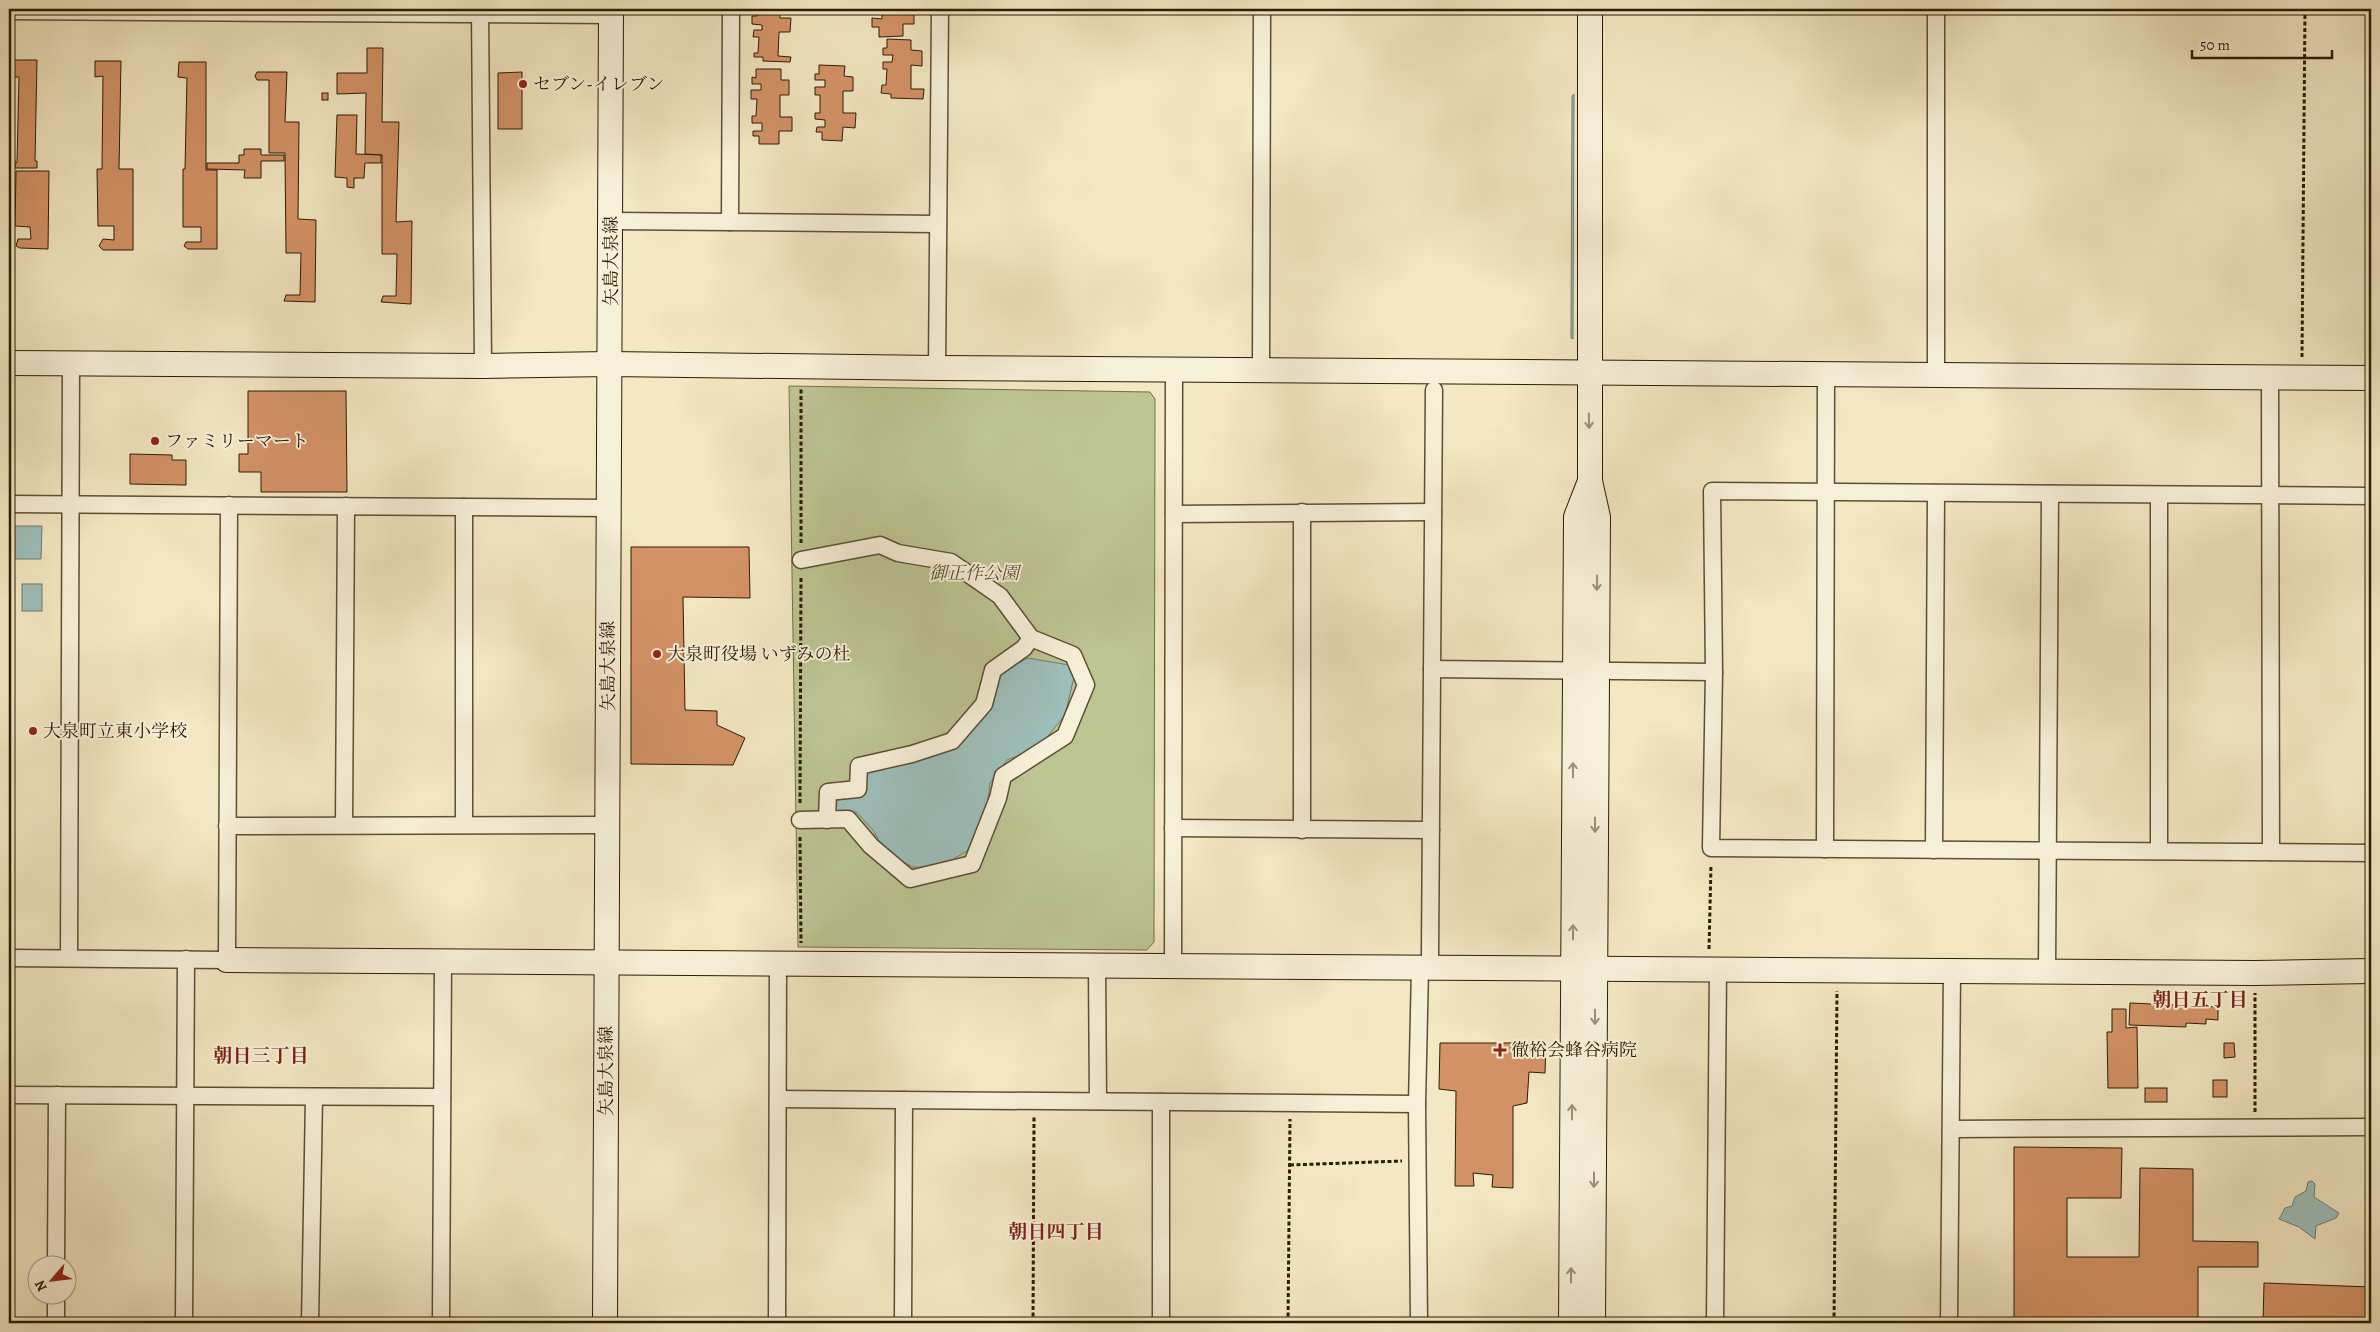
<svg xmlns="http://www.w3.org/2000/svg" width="2380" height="1332" viewBox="0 0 2380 1332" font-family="Alegreya,'Noto Serif JP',serif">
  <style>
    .green { fill: #bdc593; stroke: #75704c }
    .water { fill: #9dbfbb; stroke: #707d72 }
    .building { fill: #d49367; stroke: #2d1b04 }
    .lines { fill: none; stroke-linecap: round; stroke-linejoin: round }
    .street-casing { stroke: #5e4e34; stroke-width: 19 }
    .secondary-casing { stroke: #2d1b04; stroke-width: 26 }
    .path { stroke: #2d1b04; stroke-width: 3; stroke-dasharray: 4 2.5; stroke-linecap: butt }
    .street { stroke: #f7f0d8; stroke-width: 16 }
    .secondary { stroke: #f7f0d8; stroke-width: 24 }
    .oneway { stroke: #9c9079 }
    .poi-dot { fill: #8f2418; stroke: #f7f0d8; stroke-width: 2 }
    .labels { text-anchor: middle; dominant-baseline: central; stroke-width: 4; stroke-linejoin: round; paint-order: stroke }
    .poi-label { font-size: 18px; fill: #2d1b04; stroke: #f7f0d8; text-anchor: start }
    .street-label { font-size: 18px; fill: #2d1b04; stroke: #f7f0d8 }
    .park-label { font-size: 18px; font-style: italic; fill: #584e2f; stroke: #f7f0d8 }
    .neighbourhood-label { font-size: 19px; font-weight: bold; fill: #7a1f14; stroke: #f7f0d8 }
  </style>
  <rect width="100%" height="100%" fill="#f3e8c3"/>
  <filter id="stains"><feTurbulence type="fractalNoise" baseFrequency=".004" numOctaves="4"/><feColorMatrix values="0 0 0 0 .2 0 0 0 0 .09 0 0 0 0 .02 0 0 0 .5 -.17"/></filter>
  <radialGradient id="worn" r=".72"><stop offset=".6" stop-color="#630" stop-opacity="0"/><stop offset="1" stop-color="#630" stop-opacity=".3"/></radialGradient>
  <path class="green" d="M789,386L1150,392L1155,399L1154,942L1147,950L798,947Z"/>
  <g class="water">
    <path d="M1574,94L1573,339L1571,338L1572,96Z"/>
    <path d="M9,526H42L41,559H9Z"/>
    <rect x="22" y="584" width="20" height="27"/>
    <path d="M1028,658L1069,665L1075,673L1065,715L1039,747L1007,760L990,783L986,816L967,851L938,868L912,867L884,850L873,830L856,812L835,813V794L860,792L863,768L955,748L999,674Z"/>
    <path d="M2312,1181L2315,1184L2314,1197L2339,1213L2336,1218L2316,1226L2315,1239L2299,1227L2279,1219L2285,1208L2292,1206L2295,1197L2306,1191L2308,1182Z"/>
  </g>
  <g class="building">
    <path d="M757,9H780V18H791L790,32H779L778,56L791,57L790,62L763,61V57H754V53H758L759,37H753L754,30H762V25L752,24V16H757Z"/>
    <path d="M873,9H914V24H903V36L879,37V27H872V18L882,19V12H872Z"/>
    <path d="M887,39L911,40V50L922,51V66L911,65V89H924L923,99L891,98V94L881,93L882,85H886L887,69H883V62H892L893,55H883V48H887Z"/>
    <path d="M367,48H383L382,122H399L396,222L412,221L411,304L381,302L383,296H396L397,254H382V155L365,154L366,93L337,94V73H367Z"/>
    <path d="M10,60H37L35,161H37V168H15V163H17L19,77H10Z"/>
    <path d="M95,61H121L119,169H133V250H103L99,246L103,239L114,240V226H98L97,169H102L103,76L95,77Z"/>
    <path d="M179,62H206V170H217V249H188L184,246L186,242H201V227H183V169H185L187,78L178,77Z"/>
    <path d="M819,65L845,66L844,76L853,77V91H843V113H856L855,128L843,127L842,141L822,140V132H816L817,127H825V120L815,119V113H820V95H815V87H825V80H815V74H819Z"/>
    <path d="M756,69H781V80H789V95H780V117H792V131H779V144H759V136H753V131H762V123H752V116H756L757,99H751V90H761V84H752V77L756,78Z"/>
    <path d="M257,72H287L285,122H299L298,219L316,220L315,302L284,301L286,295H300L301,253H286L285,153H269V80H257L255,76Z"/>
    <path d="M522,72V129H498V73Z"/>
    <rect x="322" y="93" width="6" height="7"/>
    <path d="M337,115H357L356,154L381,155V163H365L364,178H354V188L347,187V178L335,177Z"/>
    <path d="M244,149H261V155H284V161H261V178H244L245,170L207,169V163H239V155H244Z"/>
    <path d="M9,160H15L14,171H9Z"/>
    <path d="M16,171H49L48,249L20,248L16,246L18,239H31L30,227L15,226Z"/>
    <path d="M248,391H346L347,492H261V472H239V454H248Z"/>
    <path d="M130,454L172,455V460H186V485L130,484Z"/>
    <path d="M631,547H749L750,598L683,597L685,710L717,711V725L745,738L733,765L631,764Z"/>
    <path d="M2130,1003L2218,1007V1020L2206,1019V1024L2186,1023V1027L2129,1025Z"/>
    <path d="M2112,1009H2126V1028L2137,1027L2138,1088H2108L2107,1032H2112Z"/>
    <path d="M1440,1043H1546L1545,1073L1529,1072L1527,1103L1513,1106V1188L1492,1187L1493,1175L1473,1173L1474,1186H1455L1456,1091L1439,1089Z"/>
    <path d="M2224,1043H2234L2235,1057L2224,1058Z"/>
    <rect x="2213" y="1080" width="14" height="17"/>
    <rect x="2145" y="1088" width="22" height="14"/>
    <path d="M2014,1147L2122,1148L2121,1198H2067V1257H2139L2140,1168L2193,1169V1241L2258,1242V1267H2198V1323H2014Z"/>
    <path d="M2264,1283L2371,1287V1323H2263Z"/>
  </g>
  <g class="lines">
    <defs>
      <g id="street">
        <path d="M480,9L483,366"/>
        <path d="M9,11L611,15"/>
        <path d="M611,221L730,222L731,9"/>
        <path d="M730,222L938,224"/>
        <path d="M937,368L940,9"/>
        <path d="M1261,371L1262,9"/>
        <path d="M1936,375V9"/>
        <path d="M2270,377L2271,852"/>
        <path d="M2159,495V851"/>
        <path d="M2371,496L1712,491L1714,672L1711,848L2371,853"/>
        <path d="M9,504L609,508"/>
        <path d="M1174,514L1433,512"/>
        <path d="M1432,669L1714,672"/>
        <path d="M800,820L848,819L871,846L910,879L972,864L998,798L1003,776L1065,736L1086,685L1073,655L1031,638L1000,596L951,562L898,553L880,545L801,560"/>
        <path d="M827,820L828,792L858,789L859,766L912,754L952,741L984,704L993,670L1024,648L1031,638"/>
        <path d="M344,825L346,506"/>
        <path d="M464,825V507"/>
        <path d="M227,826L607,825"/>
        <path d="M1173,828L1431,830"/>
        <path d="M1302,830V512"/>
        <path d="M1825,849L1826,374"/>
        <path d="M1934,850L1936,493"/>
        <path d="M1430,955L1434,390"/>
        <path d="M9,958L227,960L229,505"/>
        <path d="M69,958L71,363"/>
        <path d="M1097,966L1098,1101"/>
        <path d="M1173,966L1174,370"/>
        <path d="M2047,971L2050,494"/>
        <path d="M9,1095L442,1097"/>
        <path d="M778,1099L1417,1104"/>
        <path d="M1952,1129L2371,1127"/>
        <path d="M56,1264L57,1095"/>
        <path d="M56,1323V1294"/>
        <path d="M184,1323L186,959"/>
        <path d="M310,1323L314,1097"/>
        <path d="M441,1323L443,961"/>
        <path d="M777,1323L778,964"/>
        <path d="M903,1323L904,1100"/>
        <path d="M1161,1323V1102"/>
        <path d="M1419,1323L1417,1104L1420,968"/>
        <path d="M1715,1323L1718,969"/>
        <path d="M1949,1323L1952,971"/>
      </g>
      <g id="secondary">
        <path d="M1590,9V481L1598,517L1593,1323"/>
        <path d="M9,363L483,366L610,364L937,368L2371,378"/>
        <path d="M227,960L2255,973L2371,971"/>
        <path d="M605,1323L611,9"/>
        <path d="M1571,1323L1576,517L1590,481"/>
      </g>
    </defs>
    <use href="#street" class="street-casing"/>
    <use href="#secondary" class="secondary-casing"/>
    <g class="path">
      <path d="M2302,357L2305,9"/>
      <path d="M801,543V387"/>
      <path d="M800,803L801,577"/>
      <path d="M800,837L801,943"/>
      <path d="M1709,949L1711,865"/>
      <path d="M2255,1112V993"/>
      <path d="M1290,1165L1402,1161"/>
      <path d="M1033,1323L1034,1116"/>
      <path d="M1288,1323L1290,1119"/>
      <path d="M1834,1323L1837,991"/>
    </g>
    <use href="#street" class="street"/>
    <use href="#secondary" class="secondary"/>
  </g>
  <defs><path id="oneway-shaft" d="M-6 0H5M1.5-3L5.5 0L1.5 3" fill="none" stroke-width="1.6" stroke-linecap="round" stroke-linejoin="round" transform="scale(1.25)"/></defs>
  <g class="oneway">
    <use href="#oneway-shaft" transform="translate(1589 421) rotate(89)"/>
    <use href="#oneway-shaft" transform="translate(1597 583) rotate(91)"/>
    <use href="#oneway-shaft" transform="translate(1573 770) rotate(-90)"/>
    <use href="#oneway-shaft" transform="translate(1595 825) rotate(90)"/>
    <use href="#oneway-shaft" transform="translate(1573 932) rotate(-90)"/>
    <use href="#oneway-shaft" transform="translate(1595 1017) rotate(90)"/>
    <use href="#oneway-shaft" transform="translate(1572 1112) rotate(-90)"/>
    <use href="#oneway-shaft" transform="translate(1594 1180) rotate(90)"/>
    <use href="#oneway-shaft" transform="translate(1571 1275) rotate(-90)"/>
  </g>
  <g class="poi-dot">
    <circle cx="523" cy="84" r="5"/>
    <circle cx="155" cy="441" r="5"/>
    <circle cx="657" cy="654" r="5"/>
    <circle cx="33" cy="731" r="5"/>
    <path d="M1497.5 1042.5h5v5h5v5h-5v5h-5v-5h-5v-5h5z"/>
  </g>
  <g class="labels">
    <g class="poi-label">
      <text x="533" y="84">セブン-イレブン</text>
      <text x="165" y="441">ファミリーマート</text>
      <text x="667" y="654">大泉町役場 いずみの杜</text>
      <text x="43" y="731">大泉町立東小学校</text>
      <text x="1511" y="1050">徹裕会蜂谷病院</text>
    </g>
    <g class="street-label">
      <text transform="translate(611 261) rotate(-90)">矢島大泉線</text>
      <text transform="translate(608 666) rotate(-90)">矢島大泉線</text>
      <text transform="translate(606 1071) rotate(-90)">矢島大泉線</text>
    </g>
    <g class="park-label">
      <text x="974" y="573">御正作公園</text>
    </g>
    <g class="neighbourhood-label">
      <text x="2200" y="1000">朝日五丁目</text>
      <text x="261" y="1056">朝日三丁目</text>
      <text x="1056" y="1232">朝日四丁目</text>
    </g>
  </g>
  <rect width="2380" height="1332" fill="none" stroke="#f3e8c3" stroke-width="30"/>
  <rect x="10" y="10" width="2360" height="1312" fill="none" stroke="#2d1b04" stroke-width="2.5"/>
  <rect x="15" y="15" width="2350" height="1302" fill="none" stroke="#2d1b04"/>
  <g transform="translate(52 1280) rotate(242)"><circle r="24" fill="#f7f0d8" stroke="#a69b83"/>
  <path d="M0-4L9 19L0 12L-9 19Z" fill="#8f2418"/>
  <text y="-8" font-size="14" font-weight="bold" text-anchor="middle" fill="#2d1b04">N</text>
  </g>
  <path d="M2192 50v8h140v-8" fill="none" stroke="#2d1b04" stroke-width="2.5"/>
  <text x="2200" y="50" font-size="15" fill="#2d1b04" stroke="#f7f0d8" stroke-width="4" paint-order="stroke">50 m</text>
  <rect width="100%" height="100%" filter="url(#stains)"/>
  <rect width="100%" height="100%" fill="url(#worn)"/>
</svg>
